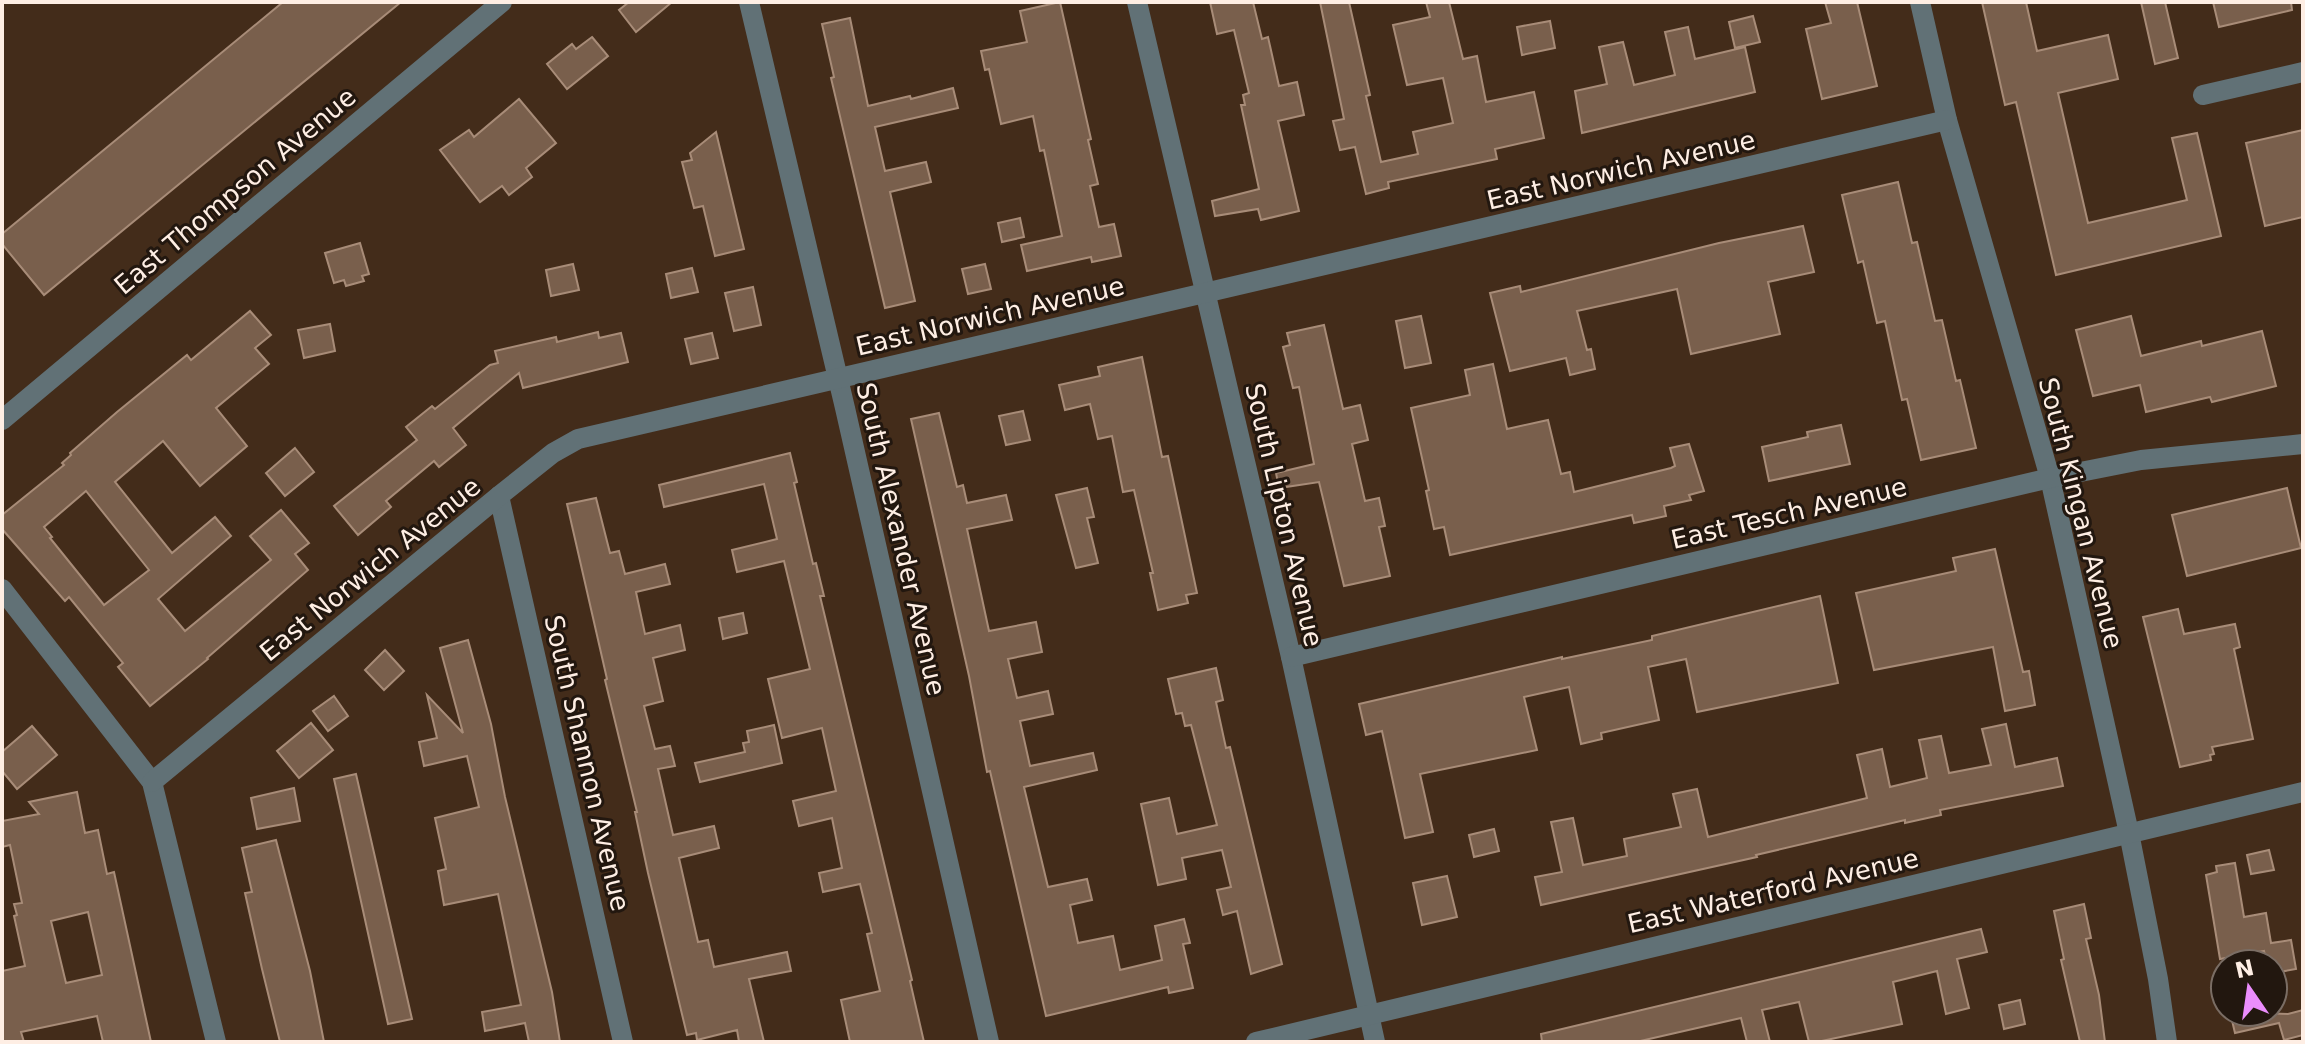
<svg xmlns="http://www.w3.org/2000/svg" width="2305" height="1044" viewBox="0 0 2305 1044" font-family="'DejaVu Sans',sans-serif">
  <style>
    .building { fill: #795f4c; stroke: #a88c78; stroke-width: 2; fill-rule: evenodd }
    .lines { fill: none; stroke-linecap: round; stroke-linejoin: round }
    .minor { stroke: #617176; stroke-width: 20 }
    .labels { text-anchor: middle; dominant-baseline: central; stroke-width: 6; stroke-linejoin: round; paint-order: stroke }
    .street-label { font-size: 26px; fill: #feeee4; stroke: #22170f }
  </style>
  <rect width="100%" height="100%" fill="#432c1a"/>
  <g class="building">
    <path d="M283,2H401L44,295L2,244V234Z"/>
    <path d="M629,2H672L636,32L619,10Z"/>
    <path d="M1060,2L1091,139L1088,140L1098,184L1090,186L1099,227L1114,224L1121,256L1092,262L1091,257L1027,271L1021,245L1062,236L1044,150L1040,151L1033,116L1001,124L989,69L985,70L981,51L1027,42L1020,11Z"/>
    <path d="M1210,2H1253L1262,39L1268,37L1279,86L1297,82L1304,115L1278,121L1299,211L1261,220L1258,209L1215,216L1212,201L1259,189L1241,105H1245L1243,95L1249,93L1234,30L1217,34Z"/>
    <path d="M1320,2H1349L1370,95L1366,96L1381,162L1418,154L1413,132L1453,123L1443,78L1407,85L1393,25L1430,17L1426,2H1449L1463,59L1477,56L1486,102L1534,92L1544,138L1495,149L1497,159L1388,182L1389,188L1366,194L1355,147L1340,150L1333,121L1344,119Z"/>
    <path d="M1825,2H1857L1877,86L1822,99L1806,29L1831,23Z"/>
    <path d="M1982,2H2026L2037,51L2108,35L2118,79L2058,93L2088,223L2187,200L2172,138L2197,133L2221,236L2056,275L2016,102L2005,105Z"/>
    <path d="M2141,2H2165L2178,58L2155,64Z"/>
    <path d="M2213,2H2291L2292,10L2219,27Z"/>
    <path d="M1753,16L1760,42L1735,48L1729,22Z"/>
    <path d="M850,18L868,106L910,96L911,99L953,88L958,108L875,127L885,171L926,162L931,182L890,192L915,301L885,308L831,78L834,77L822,24Z"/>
    <path d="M1550,21L1555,48L1522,55L1517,27Z"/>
    <path d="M1688,27L1695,59L1745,47L1755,92L1582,133L1575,91L1607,84L1599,47L1623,42L1634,85L1675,75L1665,32Z"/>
    <path d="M592,37L608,56L567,89L547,64L572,44L576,49Z"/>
    <path d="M519,99L556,143L526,168L532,177L509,195L502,186L480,202L440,150L469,130L474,137Z"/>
    <path d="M2303,130V217L2265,226L2246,143Z"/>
    <path d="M716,132L744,249L715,256L703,206L694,208L682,162L692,160L690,153Z"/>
    <path d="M1898,182L1912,243L1917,242L1935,321L1942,320L1956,381L1960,380L1976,448L1921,460L1907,399L1902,400L1885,321L1877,323L1863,261L1858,263L1842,195Z"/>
    <path d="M1020,218L1024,237L1002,242L998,223Z"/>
    <path d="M1803,226L1814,272L1768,282L1780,334L1691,354L1677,289L1577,311L1587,350L1591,349L1595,369L1570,375L1566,358L1510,371L1490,293L1520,286L1521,292L1719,243Z"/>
    <path d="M360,243L369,274L362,276L364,281L346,286L344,280L334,283L325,253Z"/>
    <path d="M573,264L579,290L551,296L546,270Z"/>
    <path d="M985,264L991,289L968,294L962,269Z"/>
    <path d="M692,268L698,292L671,298L666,274Z"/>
    <path d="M753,287L761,325L734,331L725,293Z"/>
    <path d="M250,311L271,335L255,348L269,364L216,408L247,446L200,486L163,441L115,482L172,553L215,517L231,536L158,599L185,631L271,560L250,536L281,510L309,543L295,554L308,570L207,658L208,659L150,706L118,667L123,663L69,597L65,601L2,529V515L64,465L62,463L71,455L70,453L117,412L187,355L191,360ZM86,491L149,570L104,605L50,538L52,537L44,527Z"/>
    <path d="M1421,316L1431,363L1405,368L1396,321Z"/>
    <path d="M2131,316L2141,356L2201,341L2202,346L2262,331L2276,386L2212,402L2210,397L2146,412L2140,385L2093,396L2076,330Z"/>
    <path d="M330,324L335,351L304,358L298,330Z"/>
    <path d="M1324,325L1343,409L1360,405L1368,440L1352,444L1365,501L1379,498L1385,526L1379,527L1390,576L1344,586L1319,482L1279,488L1276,473L1314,464L1299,387L1293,388L1283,347L1290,345L1287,333Z"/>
    <path d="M598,332L599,338L621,333L628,362L523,388L519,373L453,428L466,445L439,467L434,461L386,501L391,507L358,535L334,506L417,440L406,427L432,406L435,409L490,365L498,363L495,351L556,337L557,342Z"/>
    <path d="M712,333L718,358L691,364L685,339Z"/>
    <path d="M1142,357L1162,457L1168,456L1197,593L1186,595L1188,603L1158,610L1150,573H1153L1134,490L1123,492L1112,436L1098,439L1090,404L1065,410L1059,385L1100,376L1098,367Z"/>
    <path d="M1493,364L1507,429L1548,420L1561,474L1570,472L1574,492L1671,468L1675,466L1670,448L1689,444L1704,491L1689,495L1691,500L1664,506L1666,516L1634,523L1632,515L1450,555L1444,527L1434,529L1426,491L1429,490L1411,408L1470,395L1465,370Z"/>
    <path d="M1023,411L1030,440L1006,445L999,416Z"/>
    <path d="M939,413L957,487L963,485L967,503L1006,495L1012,520L967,529L989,631L1036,622L1042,652L1008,659L1017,698L1048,691L1053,714L1020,721L1030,766L1093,753L1097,770L1024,787L1048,887L1087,879L1092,900L1070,905L1078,943L1113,936L1120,970L1162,960L1155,926L1184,919L1190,943L1183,944L1193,988L1169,993L1168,987L1046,1016L990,771L987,772L969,676L911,419Z"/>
    <path d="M1841,425L1850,464L1769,481L1762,447L1808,437L1807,432Z"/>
    <path d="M295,448L314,472L285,496L266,473Z"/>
    <path d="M790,453L797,482L794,483L813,564L816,563L824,596H820L912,980L910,981L924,1042H850L841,1000L880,991L867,934L872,933L860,884L823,892L819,873L842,868L832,818L799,826L793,801L836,791L822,728L782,738L768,679L810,669L784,561L737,572L732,550L777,539L764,484L664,507L659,485Z"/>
    <path d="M1087,488L1094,517L1087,518L1098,563L1076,568L1056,495Z"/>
    <path d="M2287,488L2301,548L2187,576L2172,515Z"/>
    <path d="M596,498L610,553L619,551L625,574L665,564L670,584L636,592L645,634L680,625L685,650L653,658L663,701L644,706L655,749L670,746L675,766L658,769L673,835L714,826L719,848L679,858L698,942L708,940L714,967L787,952L791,971L749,979L764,1042H739L737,1030L697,1040L696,1033L687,1035L648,873L635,812H637L605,680L607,679L567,504Z"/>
    <path d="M1995,549L2023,672L2029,671L2035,705L2005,711L1993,647L1874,670L1856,593L1956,571L1953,558Z"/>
    <path d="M1820,596L1838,683L1697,712L1686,659L1648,667L1659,720L1601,733L1602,739L1581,744L1569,687L1524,697L1537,750L1420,774L1433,832L1405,838L1382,731L1366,735L1359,704L1562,657V659L1652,640V636Z"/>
    <path d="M2178,609L2184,634L2235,624L2240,647L2234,649L2253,739L2212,747L2214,754L2210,755L2211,760L2180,767L2143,617Z"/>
    <path d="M743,613L747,633L723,639L719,618Z"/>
    <path d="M468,640L491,724L505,797L552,992L560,1042H529L525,1023L485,1031L482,1012L521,1005L498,894L444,905L438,871L446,869L435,818L479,807L467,756L424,766L419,742L437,738L427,695L463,733L440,648Z"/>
    <path d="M385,650L404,671L384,690L365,670Z"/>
    <path d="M1216,668L1223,700L1216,702L1226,748L1230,747L1282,964L1251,974L1237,911L1223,915L1217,890L1231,887L1222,850L1182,858L1186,879L1158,885L1141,804L1169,798L1177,834L1217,825L1191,725L1185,726L1182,713L1176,714L1168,679Z"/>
    <path d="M334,696L348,716L328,731L313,711Z"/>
    <path d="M311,723L333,750L299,778L277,751Z"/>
    <path d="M2006,724L2015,767L2057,758L2063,786L1940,810L1941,815L1905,823V820L1756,855L1757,857L1541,905L1535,877L1562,872L1551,822L1573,818L1583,865L1627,856L1624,839L1681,827L1673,794L1697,789L1708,837L1867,798L1857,755L1882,749L1890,787L1927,778L1919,740L1941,736L1949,773L1991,765L1982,729Z"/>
    <path d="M774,725L782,763L700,782L695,763L745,752L743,743L749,742L747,731Z"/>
    <path d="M32,726L57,755L17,789L2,771V752Z"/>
    <path d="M356,774L412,1019L388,1024L334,779Z"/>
    <path d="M294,788L300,821L257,829L251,798Z"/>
    <path d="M77,792L85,833L98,830L107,874L114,872L151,1042H103L97,1016L21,1032L24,1042H2V971L25,966L14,916L17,915L14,904L22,903L10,845L2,847V821L39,814L29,802ZM88,912L102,975L66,983L51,921Z"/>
    <path d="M1494,829L1499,851L1474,857L1469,835Z"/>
    <path d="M276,840L310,971L324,1042H280L262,969L245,893L252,892L242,848Z"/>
    <path d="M2269,850L2274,870L2251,874L2247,855Z"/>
    <path d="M2235,863L2244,917L2266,913L2271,943L2291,940L2296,969L2273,973V964H2267L2264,951L2220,959L2206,875L2217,872L2216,866Z"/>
    <path d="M1447,876L1457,917L1422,925L1413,883Z"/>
    <path d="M2084,904L2091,938L2086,939L2099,995L2105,1042H2080L2061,960L2064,959L2054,911Z"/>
    <path d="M1981,929L1987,952L1957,959L1969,1008L1946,1014L1937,971L1893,982L1902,1024L1817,1042H1809L1799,1002L1762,1010L1770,1042H1747L1741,1018L1636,1042H1542L1541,1034Z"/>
    <path d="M2020,1000L2025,1024L2004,1029L1999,1005Z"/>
    <path d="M2303,1010V1035L2284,1040L2279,1023L2235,1033L2230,1012L2288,1014Z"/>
  </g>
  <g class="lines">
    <g class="minor">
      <path d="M749,2L845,408L989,1042"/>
      <path d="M1137,2L1291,657L1375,1042"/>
      <path d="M1920,2L1947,120L2050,478L2129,833L2158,979L2167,1042"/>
      <path d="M2203,95L2303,72"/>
      <path d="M2,420L502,2"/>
      <path d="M499,496L623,1042"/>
      <path d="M2,589L152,782L216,1042"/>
      <path d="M1291,657L2050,478L2141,460L2303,444"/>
      <path d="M152,782L499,496L553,453L578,439L1947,120"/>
      <path d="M1256,1042L2303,792"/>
    </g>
  </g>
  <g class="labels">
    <g class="street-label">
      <text transform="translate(1621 170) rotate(-13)">East Norwich Avenue</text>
      <text transform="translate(235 191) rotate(-40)">East Thompson Avenue</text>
      <text transform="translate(990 316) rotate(-13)">East Norwich Avenue</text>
      <text transform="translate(1789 513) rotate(-13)">East Tesch Avenue</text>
      <text transform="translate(2081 513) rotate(76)">South Kingan Avenue</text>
      <text transform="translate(1284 515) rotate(77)">South Lipton Avenue</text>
      <text transform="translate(901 539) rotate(77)">South Alexander Avenue</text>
      <text transform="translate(370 569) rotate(-39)">East Norwich Avenue</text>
      <text transform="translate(587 763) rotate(77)">South Shannon Avenue</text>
      <text transform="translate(1773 891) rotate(-13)">East Waterford Avenue</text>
    </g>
  </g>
  <rect width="2305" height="1044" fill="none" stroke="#feeee4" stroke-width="8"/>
  <g transform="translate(2249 988) rotate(347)"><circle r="38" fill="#22170f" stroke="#7a6d64" stroke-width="2"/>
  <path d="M0-6L14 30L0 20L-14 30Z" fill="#eb8dfc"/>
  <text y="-12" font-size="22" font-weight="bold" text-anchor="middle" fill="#feeee4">N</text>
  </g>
</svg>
